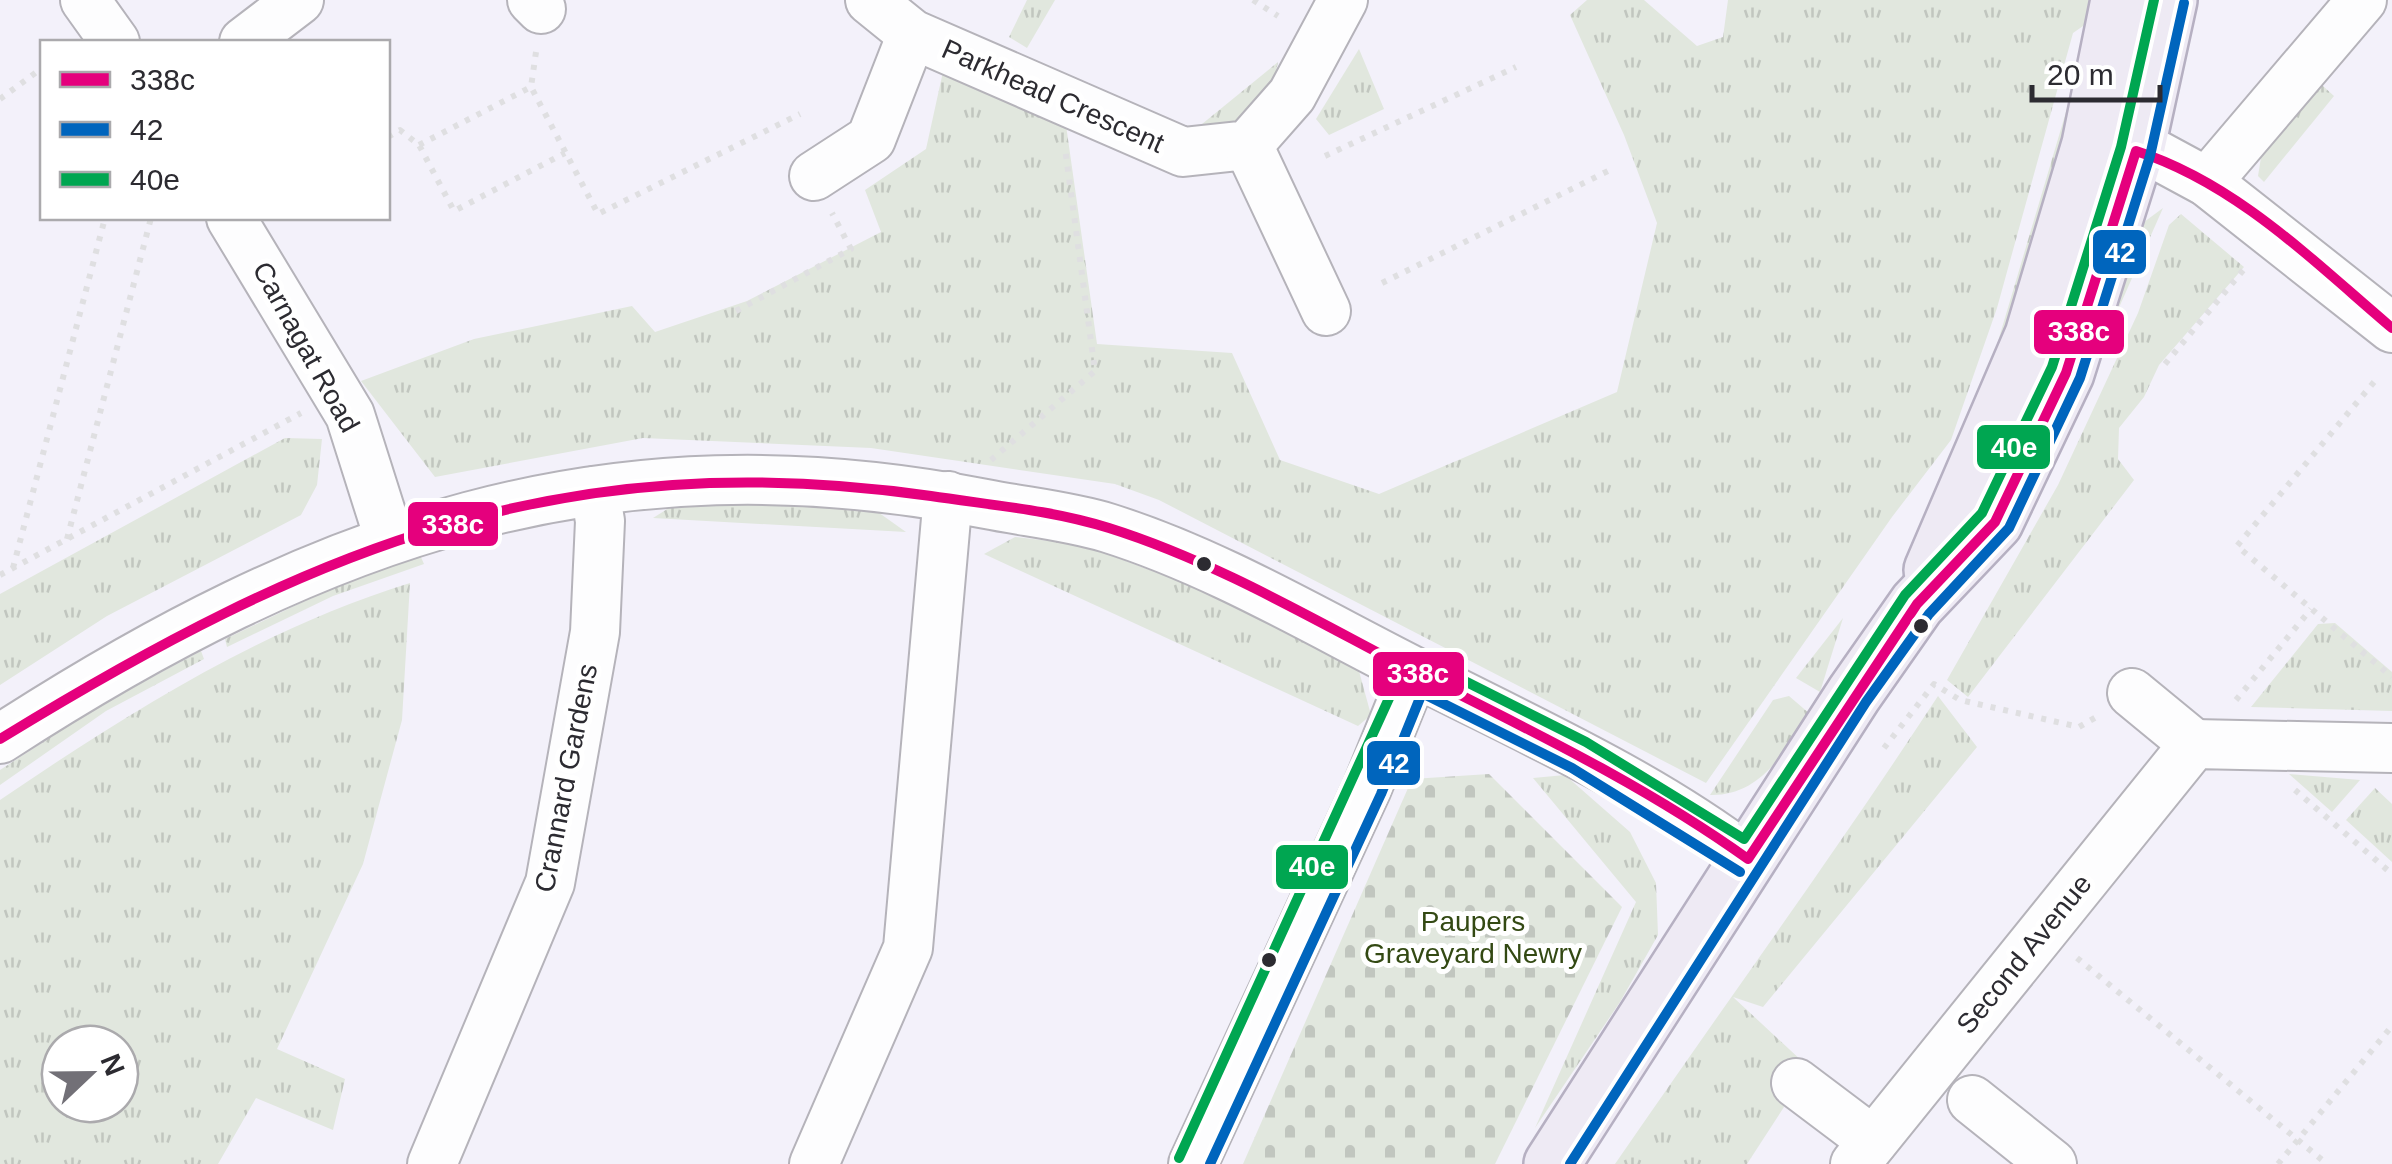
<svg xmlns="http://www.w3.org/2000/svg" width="2392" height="1164" viewBox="0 0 2392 1164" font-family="Arial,sans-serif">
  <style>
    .grass { fill: url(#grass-tufts); fill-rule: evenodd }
    .cemetery { fill: url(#cemetery-stones) }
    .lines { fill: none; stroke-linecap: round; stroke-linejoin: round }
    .street-casing { stroke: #b5b3ba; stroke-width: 52 }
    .primary-casing { stroke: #b6b0c2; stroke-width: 60 }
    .path { stroke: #dfdfe1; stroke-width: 6; stroke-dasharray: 5 8; stroke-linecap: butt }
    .street { stroke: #fdfdfe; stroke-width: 48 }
    .primary { stroke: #eeeaf4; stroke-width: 55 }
    .bus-1-casing { stroke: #fff; stroke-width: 18 }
    .bus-2-casing { stroke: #fff; stroke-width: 18 }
    .bus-3-casing { stroke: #fff; stroke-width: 18 }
    .bus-1 { stroke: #e5007d; stroke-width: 10 }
    .bus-2 { stroke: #0065bd; stroke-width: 10 }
    .bus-3 { stroke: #00a651; stroke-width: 10 }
    .bus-dot { fill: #2c2b31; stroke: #fff; stroke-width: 4 }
    .labels { text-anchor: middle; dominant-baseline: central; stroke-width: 10; stroke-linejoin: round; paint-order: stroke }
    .street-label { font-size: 28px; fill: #2c2b31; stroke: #fff }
    .park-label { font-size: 28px; fill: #334913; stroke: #fff }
    .line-badge { stroke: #fff; stroke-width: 4 }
    .badge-label { font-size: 28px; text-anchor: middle; font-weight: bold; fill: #fff }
  </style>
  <defs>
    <pattern id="grass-tufts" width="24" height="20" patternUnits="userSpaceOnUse" patternTransform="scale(2.5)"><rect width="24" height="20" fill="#e1e7de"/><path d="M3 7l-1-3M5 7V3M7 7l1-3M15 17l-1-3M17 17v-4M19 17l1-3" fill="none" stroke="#c1c6bf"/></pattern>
    <pattern id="cemetery-stones" width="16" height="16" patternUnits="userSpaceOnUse" patternTransform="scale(2.5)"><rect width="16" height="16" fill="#e1e7de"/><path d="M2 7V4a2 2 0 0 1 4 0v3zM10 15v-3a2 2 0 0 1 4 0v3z" fill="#c1c6bf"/></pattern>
  </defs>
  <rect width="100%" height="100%" fill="#f3f1fa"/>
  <g class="grass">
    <path d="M1027,0H1055L1027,48L1009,37Z"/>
    <path d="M1587,0H1644L1697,46L1723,37L1728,0H2090L2086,24L2073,33L1997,308L1951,440L1892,517L1706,783L1159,500L1115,484L871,448L643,438L435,477L361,381L474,339L632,306L655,332L747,301L881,232L865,190L926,149L946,58L1065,118L1097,344L1232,353L1280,460L1379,494L1617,392L1657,223L1624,135L1570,15Z"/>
    <path d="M1359,49L1384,109L1329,135L1316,119Z"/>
    <path d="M1278,62C1269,111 1236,128 1191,133Z"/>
    <path d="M2079,68L2044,213L1983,392Z"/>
    <path d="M2313,77L2334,96L2264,182L2258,176L2264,139Z"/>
    <path d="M2163,208L2060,441L2140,225Z"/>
    <path d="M2181,214L2244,267L2159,365L2144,397L2119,428L2118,459L2134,480L1968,697L1947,680L2058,485L2138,313L2169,225Z"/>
    <path d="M285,438L322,439L317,485L301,515L107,616L0,685V594Z"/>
    <path d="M774,498L868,505L906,532L653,518L672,506Z"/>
    <path d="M1015,537L1083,545L1214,594L1322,641L1359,671L1371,715L1358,726L984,554Z"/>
    <path d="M420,555L424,564L333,596L227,647L225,639L336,586Z"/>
    <path d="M410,583L402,720L363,864L277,1049L345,1079L333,1130L256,1098L218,1164H0V800C128,713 261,629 410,583ZM60,1044H120V1104H60Z"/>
    <path d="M1843,618L1820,692L1796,678Z"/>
    <path d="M2335,623L2392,672V711L2251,707L2318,624Z"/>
    <path d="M201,651L204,659L106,711L0,785V770L102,704Z"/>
    <path d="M1789,696L1810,714C1784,752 1761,796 1710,795L1773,700Z"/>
    <path d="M1938,696L1977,747L1763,1007L1733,997L1804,1063L1779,1091L1784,1107L1747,1164H1615C1722,1008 1834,855 1938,696Z"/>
    <path d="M2289,774L2360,780L2332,812Z"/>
    <path d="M1565,775L1630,832L1656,883L1658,935L1620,1002L1535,1128L1636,902L1533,778Z"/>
    <path d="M2375,788L2392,804V862L2346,820Z"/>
  </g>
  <path class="cemetery" d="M1489,774L1622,907L1495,1164H1243L1412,779Z"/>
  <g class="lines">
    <defs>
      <g id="street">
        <path d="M85,0L115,42"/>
        <path d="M532,0L541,9"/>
        <path d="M870,0L912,34L1183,152L1248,145L1292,95L1343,0"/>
        <path d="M244,42L299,0"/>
        <path d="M1248,145L1326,311"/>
        <path d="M2099,145L2157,155L2207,182L2392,328"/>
        <path d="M814,176L871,139L912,34"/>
        <path d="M2207,182L2362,0"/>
        <path d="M231,218L350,415L389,538"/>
        <path d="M2132,693L2194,744"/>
        <path d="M0,739C317,534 605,429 986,504C1026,512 1069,516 1108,528C1216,562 1316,622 1417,673C1529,730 1648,783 1748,859"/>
        <path d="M1796,1083L1873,1141"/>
        <path d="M1972,1100L2052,1164"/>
        <path d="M432,1164L550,883L595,632L600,521L595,491"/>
        <path d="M814,1164L908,948L948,496"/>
        <path d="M1193,1164L1367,788L1414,672"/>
        <path d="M1855,1164L2194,744L2392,748"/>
      </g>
      <g id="primary">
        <path d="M1932,570L2033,335L2090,144L2119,0"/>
        <path d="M1552,1164L1854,694L1917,604L1995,522L2066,373L2136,151L2169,0"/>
      </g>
    </defs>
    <use href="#street" class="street-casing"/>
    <use href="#primary" class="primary-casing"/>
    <g class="path">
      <path d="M1253,0L1278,16"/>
      <path d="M536,52L531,87L598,214L800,114"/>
      <path d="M0,99L42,68"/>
      <path d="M388,137L400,130L419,145L454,211L565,153"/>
      <path d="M419,145L531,87"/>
      <path d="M1325,156L1516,67"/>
      <path d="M1382,283L1614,168"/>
      <path d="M736,311L851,249L832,213"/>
      <path d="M2165,364L2245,268"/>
      <path d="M2374,382L2237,546L2392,677"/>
      <path d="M991,460L1095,371L1065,148"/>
      <path d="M67,539L151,218"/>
      <path d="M13,568L105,218"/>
      <path d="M0,575L301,413"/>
      <path d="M2236,700L2311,609"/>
      <path d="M1884,748L1934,684L1960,700L2079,727L2098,716"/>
      <path d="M2295,790L2392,874"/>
      <path d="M2077,958L2327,1164"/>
      <path d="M2278,1164L2392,1026"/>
    </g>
    <use href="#street" class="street"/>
    <use href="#primary" class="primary"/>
    <defs>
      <path id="bus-1" d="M0,739C310,549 560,443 931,496C990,505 1052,510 1109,528C1214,561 1311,618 1409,669C1525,728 1642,783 1748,859L1917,604L1995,522L2066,373L2136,151C2236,183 2313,261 2392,328"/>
      <g id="bus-2">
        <path d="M1210,1164L1381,794L1422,693L1572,768L1740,872"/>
        <path d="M1570,1164L1866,702L1929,614L2009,528L2080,378L2150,156L2184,3"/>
      </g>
      <path id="bus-3" d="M1179,1158L1407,659H1421L1586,742L1744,839L1905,595L1982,513L2052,367L2121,147L2154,0"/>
    </defs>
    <use href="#bus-1" class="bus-1-casing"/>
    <use href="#bus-2" class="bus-2-casing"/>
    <use href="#bus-3" class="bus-3-casing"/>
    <use href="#bus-1" class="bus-1"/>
    <use href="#bus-2" class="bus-2"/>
    <use href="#bus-3" class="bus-3"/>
  </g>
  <g class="bus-dot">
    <circle cx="1204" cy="564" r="9"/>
    <circle cx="1921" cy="626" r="9"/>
    <circle cx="1269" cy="960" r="9"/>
  </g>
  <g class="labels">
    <g class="street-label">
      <text transform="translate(1053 96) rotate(24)">Parkhead Crescent</text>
      <text transform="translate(306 347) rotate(61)">Carnagat Road</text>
      <text transform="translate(566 778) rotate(-79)">Crannard Gardens</text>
      <text transform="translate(2024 954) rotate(-51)">Second Avenue</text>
    </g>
    <g class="park-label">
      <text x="1473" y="921">Paupers<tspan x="1473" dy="32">Graveyard Newry</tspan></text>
    </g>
  </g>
  <g class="line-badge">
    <rect x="2091" y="228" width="57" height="48" rx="10" fill="#0065bd"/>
    <rect x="2032" y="308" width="94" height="48" rx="10" fill="#e5007d"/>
    <rect x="1975" y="423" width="77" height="48" rx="10" fill="#00a651"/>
    <rect x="406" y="500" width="94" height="48" rx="10" fill="#e5007d"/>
    <rect x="1371" y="650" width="95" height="48" rx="10" fill="#e5007d"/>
    <rect x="1365" y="739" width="57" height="48" rx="10" fill="#0065bd"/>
    <rect x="1274" y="843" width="76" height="48" rx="10" fill="#00a651"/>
  </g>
  <g class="badge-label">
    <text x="2120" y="262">42</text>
    <text x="2079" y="341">338c</text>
    <text x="2014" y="457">40e</text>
    <text x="453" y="534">338c</text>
    <text x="1418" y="683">338c</text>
    <text x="1394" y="773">42</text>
    <text x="1312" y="876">40e</text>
  </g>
  <rect x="40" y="40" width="350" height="180" fill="#ffffff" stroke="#abaaad" stroke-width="2.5"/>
  <rect x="60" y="72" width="50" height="15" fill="#e5007d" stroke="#abaaad" stroke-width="2.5"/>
  <text x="130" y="90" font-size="30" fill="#2c2b31">338c</text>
  <rect x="60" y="122" width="50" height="15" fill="#0065bd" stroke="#abaaad" stroke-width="2.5"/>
  <text x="130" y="140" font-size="30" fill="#2c2b31">42</text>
  <rect x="60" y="172" width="50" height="15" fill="#00a651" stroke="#abaaad" stroke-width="2.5"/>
  <text x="130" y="190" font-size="30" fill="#2c2b31">40e</text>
  <g transform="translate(90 1074) rotate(68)"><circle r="48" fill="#ffffff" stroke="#abaaad" stroke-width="2.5"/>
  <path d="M0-8L18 38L0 25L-18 38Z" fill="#727077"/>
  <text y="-15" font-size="28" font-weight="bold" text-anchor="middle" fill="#2c2b31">N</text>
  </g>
  <path d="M2032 85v15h128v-15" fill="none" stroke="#2c2b31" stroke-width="5"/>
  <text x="2047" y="85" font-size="30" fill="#2c2b31" stroke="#ffffff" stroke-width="8" paint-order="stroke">20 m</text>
</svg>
